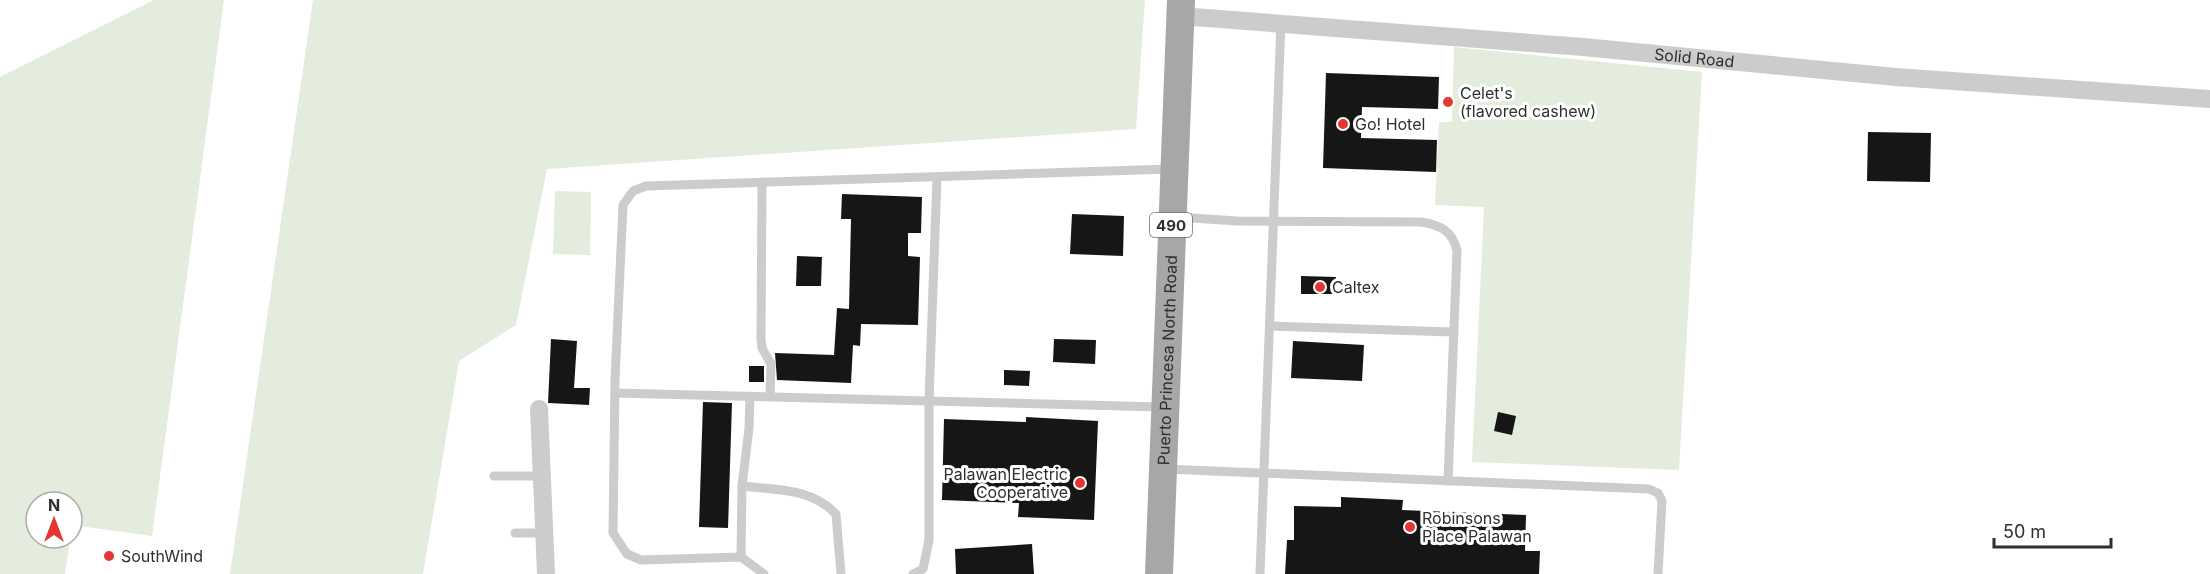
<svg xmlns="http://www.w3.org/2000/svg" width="2210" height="574" viewBox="0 0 2210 574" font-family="Inter,sans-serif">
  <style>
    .green { fill: #e4ecdd }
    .building { fill: #161616 }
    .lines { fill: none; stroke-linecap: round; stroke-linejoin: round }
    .service { stroke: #ccc; stroke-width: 9 }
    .minor { stroke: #ccc; stroke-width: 18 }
    .primary { stroke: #a7a7a7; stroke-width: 28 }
    .poi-dot { fill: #e43634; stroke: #fff; stroke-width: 2 }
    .labels { text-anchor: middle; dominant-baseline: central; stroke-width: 6; stroke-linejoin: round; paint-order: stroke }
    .shield { fill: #fff; stroke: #6d6d6d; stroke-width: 1.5 }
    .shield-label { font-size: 15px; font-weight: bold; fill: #2f2f2f }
    .street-label { font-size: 16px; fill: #2f2f2f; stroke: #fff }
    .poi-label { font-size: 16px; fill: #2f2f2f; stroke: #fff; text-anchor: start }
  </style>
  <rect width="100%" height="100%" fill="#fff"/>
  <g class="green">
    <path d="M154,0H224L152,536L72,525V502H36V538H70L65,574H0V77Z"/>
    <path d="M313,0H1145L1136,129L547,169L516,325L459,361L423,574H230Z"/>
    <path d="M1454,47L1702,72L1679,470L1472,462L1484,207L1435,205L1439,122H1452Z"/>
    <path d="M555,191L591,192L590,255L553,254Z"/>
  </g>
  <g class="building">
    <path d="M1326,73L1439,77L1438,109L1362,107L1361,138L1437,140L1436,172L1323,168Z"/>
    <path d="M1868,132L1931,133L1930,182L1867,181Z"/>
    <path d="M842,194L922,197L921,233H908V256L920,257L918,325L861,324L860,346L853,345L851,383L777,380L775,353L834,355L837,308L849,309L851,219H841Z"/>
    <path d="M1072,214L1124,216L1123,256L1070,254Z"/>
    <path d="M797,256L822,257L821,286H796Z"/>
    <path d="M1301,276L1336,277V294H1301Z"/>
    <path d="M551,339L577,341L574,388H590L589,405L548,403Z"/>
    <path d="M1054,339L1096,340L1095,364L1053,362Z"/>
    <path d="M1293,341L1364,345L1362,381L1291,378Z"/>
    <rect x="749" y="366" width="15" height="16"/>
    <path d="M1004,370L1030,371L1029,386L1004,385Z"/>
    <path d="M703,402L732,403L728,528L699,527Z"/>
    <path d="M1498,412L1516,416L1512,435L1494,431Z"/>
    <path d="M1026,417L1098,421L1094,520L1018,517L1019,503L942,500L944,419L1026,422Z"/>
    <path d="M1341,497L1403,500L1402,510L1526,515L1525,551H1540L1539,574H1285L1287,540H1294V506L1341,507Z"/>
    <path d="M1032,544L1034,574H956L955,549Z"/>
  </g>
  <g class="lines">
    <g class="service">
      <path d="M762,182L761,339L762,348L771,364L770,396"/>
      <path d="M1177,217L1237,221L1421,222C1440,225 1453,231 1457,251L1448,481"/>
      <path d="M1270,326L1452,332"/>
      <path d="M615,393L1161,407"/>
      <path d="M1165,469L1649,489L1658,493L1662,501L1658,574"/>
      <path d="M494,476H542"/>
      <path d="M742,486C777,490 811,488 836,514L841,574"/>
      <path d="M515,533H544"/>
      <path d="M741,557L742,486L749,428L750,396"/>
      <path d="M764,574L741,557L641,560L627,554L613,533L615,380L623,205L633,191L646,186L1170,169"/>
      <path d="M913,574L923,569L929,540V400L937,177"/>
      <path d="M1260,574L1281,22"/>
    </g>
    <g class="minor">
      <path id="s1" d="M1180,16L1583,47L1896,77L2210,99"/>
      <path d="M539,409L546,574"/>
    </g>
    <path class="primary" id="s2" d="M1159,574L1181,0"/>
  </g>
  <g class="poi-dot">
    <circle cx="1448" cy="102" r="6"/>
    <circle cx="1343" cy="124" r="6"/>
    <circle cx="1320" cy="287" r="6"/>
    <circle cx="1080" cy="483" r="6"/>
    <circle cx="1410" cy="527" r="6"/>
    <circle cx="109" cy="556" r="6"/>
  </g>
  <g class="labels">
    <rect class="shield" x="1150" y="213" width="42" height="24" rx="4.5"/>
    <g class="shield-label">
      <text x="1171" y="225">490</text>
    </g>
    <g class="street-label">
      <text stroke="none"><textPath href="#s1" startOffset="516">Solid Road</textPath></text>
      <text stroke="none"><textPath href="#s2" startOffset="214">Puerto Princesa North Road</textPath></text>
    </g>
    <g class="poi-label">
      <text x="1460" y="93">Celet's<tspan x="1460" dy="18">(flavored cashew)</tspan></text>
      <text x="1355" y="124">Go! Hotel</text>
      <text x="1332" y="287">Caltex</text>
      <text x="1068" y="474" text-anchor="end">Palawan Electric<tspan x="1068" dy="18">Cooperative</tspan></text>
      <text x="1422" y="518">Robinsons<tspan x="1422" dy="18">Place Palawan</tspan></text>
      <text x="121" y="556">SouthWind</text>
    </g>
  </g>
  <g transform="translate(54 520)"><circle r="28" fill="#ffffff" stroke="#acacac" stroke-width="1.5"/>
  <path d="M0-4.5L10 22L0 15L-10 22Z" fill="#e43634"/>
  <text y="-9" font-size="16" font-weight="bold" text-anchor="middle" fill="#2f2f2f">N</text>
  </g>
  <path d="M1994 538v9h117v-9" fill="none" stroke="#2f2f2f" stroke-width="3"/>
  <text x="2003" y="538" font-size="18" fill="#2f2f2f" stroke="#ffffff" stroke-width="4.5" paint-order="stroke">50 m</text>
</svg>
